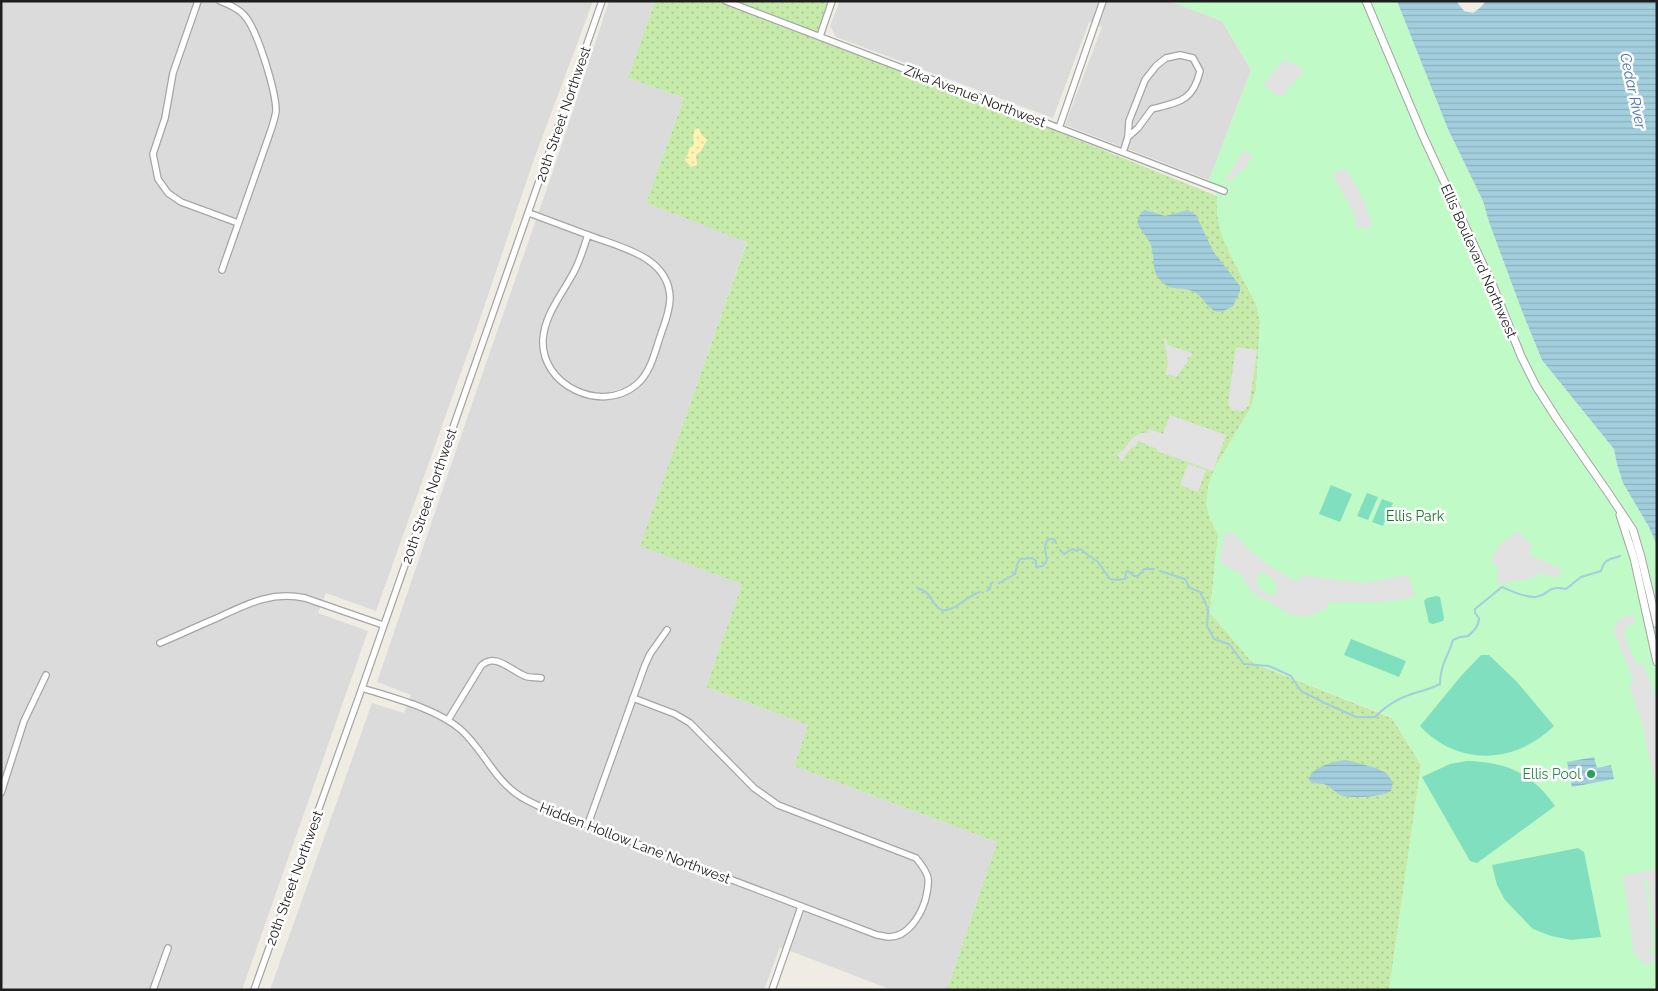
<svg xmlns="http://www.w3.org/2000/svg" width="1658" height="991" viewBox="0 0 1658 991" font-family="Raleway,sans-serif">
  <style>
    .residential { fill: #dcdbdb }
    .grass { fill: url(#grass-dots) }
    .sand { fill: url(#sand-dots) }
    .park { fill: #c0fac7 }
    .pitch { fill: #80dfbf }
    .parking { fill: #e2e2e2; fill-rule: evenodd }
    .water { fill: url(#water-rules) }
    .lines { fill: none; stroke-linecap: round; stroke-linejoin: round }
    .stream { stroke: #a3cedd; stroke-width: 2 }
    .minor-casing { stroke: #a5a5a5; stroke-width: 8 }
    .tertiary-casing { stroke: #a5a5a5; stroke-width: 9 }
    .minor { stroke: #fff; stroke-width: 5.5 }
    .tertiary { stroke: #fff; stroke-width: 7 }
    .leisure-dot { fill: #2e9e5b; stroke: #fff; stroke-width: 2 }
    .labels { text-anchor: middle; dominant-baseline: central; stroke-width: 5; stroke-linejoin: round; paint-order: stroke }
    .street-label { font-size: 14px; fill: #1e1e1e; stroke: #fff }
    .park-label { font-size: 14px; fill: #0a7d19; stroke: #fff }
    .leisure-label { font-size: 14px; fill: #27864d; stroke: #fff; text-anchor: end }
    .water-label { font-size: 15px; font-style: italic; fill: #4977af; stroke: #fff }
  </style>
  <defs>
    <pattern id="grass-dots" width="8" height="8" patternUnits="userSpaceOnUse" patternTransform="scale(1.25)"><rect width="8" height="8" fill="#c6eaa9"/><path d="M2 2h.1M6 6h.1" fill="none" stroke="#aac891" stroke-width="1.8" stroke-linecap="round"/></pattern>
    <pattern id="sand-dots" width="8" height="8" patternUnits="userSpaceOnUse" patternTransform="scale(1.25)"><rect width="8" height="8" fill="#fff3b2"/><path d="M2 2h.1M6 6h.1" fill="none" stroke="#dad099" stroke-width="1.8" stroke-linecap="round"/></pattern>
    <pattern id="water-rules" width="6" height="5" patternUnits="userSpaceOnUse" patternTransform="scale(1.25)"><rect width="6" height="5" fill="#a3cedd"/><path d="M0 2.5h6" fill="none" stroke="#8cb0bd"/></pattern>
  </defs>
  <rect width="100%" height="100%" fill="#efece4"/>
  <g class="residential">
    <path d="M1,1H593L533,162L479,322L376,611L326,593L318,613L368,631L242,990H1Z"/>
    <path d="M609,1H655L628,78L684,98L646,203L747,241L664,478L742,584L706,687L808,725L794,766L997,842L947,990H892L780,947L764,990H270L372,703L404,713L411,695L377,682L474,398L553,171Z"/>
    <path d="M840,1H1169L1222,21L1251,70L1209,180L1065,125L1102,27L1089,22L1053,118L836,37L830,26Z"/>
  </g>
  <path class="grass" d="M655,1H832L820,36L1217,196V214L1229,252L1256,304L1260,321L1256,391L1250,409L1214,469L1210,519L1218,534L1210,613L1253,663L1392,718L1421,765L1389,990H947L997,842L794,766L808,725L706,687L742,584L640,546L747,242L646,203L684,98L628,78Z"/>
  <path class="sand" d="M699,128L701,134L707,140L701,151L696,155L697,165L691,167L685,160L688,154L689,148L693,146L694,144C693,138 693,134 695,129Z"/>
  <path class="park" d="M1169,1H1397L1448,129L1483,201L1489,222L1522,311L1542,360L1614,449L1617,464L1623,483L1649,527L1657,545V988L1640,990H1389L1421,765L1392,717L1253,663L1210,613L1218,534L1210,519L1206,505L1208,486L1214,469L1250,409L1256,391L1260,321L1256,304L1229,252L1221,234L1217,214V196L1209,180L1251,70L1222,21Z"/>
  <g class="pitch">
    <path d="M1331,485L1352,494L1340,522L1319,514Z"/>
    <path d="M1367,493L1378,497L1368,520L1357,516Z"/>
    <path d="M1382,499L1393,503L1383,526L1372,522Z"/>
    <path d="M1436,596L1440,597L1444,618L1443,621L1433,624L1429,623L1424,601L1427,598Z"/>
    <path d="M1351,639L1406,661L1399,677L1344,655Z"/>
    <path d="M1481,655H1489L1517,682L1554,726C1515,764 1458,767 1420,726L1461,676Z"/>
    <path d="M1467,761C1507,762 1532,773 1555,806L1477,863L1470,861L1422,777L1450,764Z"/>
    <path d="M1578,848L1584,852L1601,937L1571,940L1551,936L1533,929L1505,900L1497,885L1492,865Z"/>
  </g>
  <g class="parking">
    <path d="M1285,59L1291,64L1293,62L1304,71L1280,98L1263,84Z"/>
    <path d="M1244,150L1253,156L1246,166L1229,182L1225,180Z"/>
    <path d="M1345,168L1362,196L1373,227L1356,228L1354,214L1332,174Z"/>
    <path d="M1164,338H1166L1168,345L1192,353V356L1187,358L1188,361L1176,377L1171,375H1165L1168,363Z"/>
    <path d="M1236,347L1257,350L1249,406L1242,411L1232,410L1228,403Z"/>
    <path d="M1170,415L1226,435L1213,471L1157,451V449L1138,441L1136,446L1130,449L1125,456L1122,462L1117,454L1124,449L1132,438L1142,433H1147L1149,429L1163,434Z"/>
    <path d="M1188,464L1206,470L1198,492L1180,485Z"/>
    <path d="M1518,530L1533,547L1529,550L1530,555L1561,569L1558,578L1539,573L1533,578L1497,584L1498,568L1491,560L1497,547Z"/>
    <path d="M1231,531L1249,549L1265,563L1286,576L1297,581H1299V575L1364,583L1408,575L1415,596L1400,600L1378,602H1330L1326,608L1313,615L1303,617L1287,613L1251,591L1244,580L1243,576L1220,562L1224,535ZM1261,572L1264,573L1274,580L1277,591L1276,594L1272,595L1264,592L1257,585L1258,576Z"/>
    <path d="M1633,614L1635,622L1626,627L1624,634L1636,663L1643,664L1657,701V795L1643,726L1629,685L1633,679L1614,632L1616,623L1621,618Z"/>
    <path d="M1657,869V948L1647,879L1641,880L1645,882L1654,950L1649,949L1647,951L1653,954H1657V959L1644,965L1638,957L1640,954L1634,955L1623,875Z"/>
  </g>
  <g class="water">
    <path d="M1397,1H1456L1464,11L1473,13L1481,7L1486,1H1657V545L1649,527L1623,483L1617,464L1614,449L1542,360L1522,311L1489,222L1483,201L1448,129Z"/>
    <path d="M1144,210L1149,211L1165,216L1188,210L1196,215L1213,251L1240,286V291L1233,306C1228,309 1221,313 1215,311C1206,307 1202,294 1192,291C1179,286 1171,292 1160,280C1150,269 1156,255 1150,243C1147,236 1140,230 1138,224C1136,218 1141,214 1144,210Z"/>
    <path d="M1594,757L1597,768L1611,765L1614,779L1572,787L1567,762Z"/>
    <path d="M1346,760L1376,768L1386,773L1393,782L1391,791C1383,797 1350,799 1340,795C1335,792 1330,786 1324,784C1318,783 1314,785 1309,780C1310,767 1335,761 1346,760Z"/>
  </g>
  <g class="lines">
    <g class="stream">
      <path d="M1060,550L1064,554L1072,549L1077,551L1080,549L1098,562L1110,579L1117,580L1125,579L1126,572L1128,571L1134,576H1138L1144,569H1154"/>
      <path d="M1160,571L1185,579L1190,588L1200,592L1206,604L1208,611L1207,626L1214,639L1229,644L1244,664L1269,666L1291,676L1301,691L1325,703L1356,717H1375C1385,707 1396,699 1409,695C1422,690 1427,691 1440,684C1440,665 1448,657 1453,640L1460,637L1468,636C1474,631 1479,626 1479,618L1475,613V609L1502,587C1512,591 1525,598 1536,597C1550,595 1546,585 1566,589L1581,577L1601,571C1605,558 1609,560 1620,556"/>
      <path d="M999,583L1015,574L1017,565L1020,559L1032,558L1036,561V567L1043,566L1047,560C1046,552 1042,546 1049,539H1054L1056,543"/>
      <path d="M917,588C934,593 929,602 940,609C950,616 969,594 980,592"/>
      <path d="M987,591L990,589L991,583"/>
    </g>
    <defs>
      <g id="minor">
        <path d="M198,1L173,73L165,118L153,154L158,179L168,193L181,202L238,223"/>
        <path d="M220,1C228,4 237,8 243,14C257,27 276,92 276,111C275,118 273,124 271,130L222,270"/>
        <path d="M726,1L1224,191"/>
        <path d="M820,36L832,1"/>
        <path d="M1059,128L1103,1"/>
        <path d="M1123,152L1128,137L1129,121L1145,80L1156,66L1166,58L1180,55L1193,58L1200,71C1193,101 1180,102 1152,109L1138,128L1128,137"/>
        <path d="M529,213L588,235"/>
        <path d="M588,235C619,247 669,256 670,298C670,310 665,323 661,334C655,351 651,373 636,385C601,414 540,385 543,339C545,315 560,297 571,277C579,265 583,249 588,235Z"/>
        <path d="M160,643C179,635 198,626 217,618C247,604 271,591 305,598L383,625"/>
        <path d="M362,688C393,698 435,708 460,729C481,747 492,775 514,792C524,800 536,805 548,810L877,935C881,935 885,937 889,937C908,937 920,916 925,901C927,893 929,886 928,878C926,870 921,864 916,858L778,805L754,788L690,723L675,714L633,698"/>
        <path d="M448,720L481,666C495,652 510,670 525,676C529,678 536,677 541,678"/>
        <path d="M1,793L24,721L46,675"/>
        <path d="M588,824L645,665L650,654L667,630"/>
        <path d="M153,990L168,948"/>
        <path d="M254,990L362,688L602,1"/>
        <path d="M772,990L801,907"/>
      </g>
      <g id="tertiary">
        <path d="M1366,1L1423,136L1493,286L1521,356L1536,386L1557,419L1609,494L1633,530L1641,557L1657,624"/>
        <path d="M1620,515L1634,558L1657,662"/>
      </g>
    </defs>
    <use href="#minor" class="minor-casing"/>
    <use href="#tertiary" class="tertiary-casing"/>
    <use href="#minor" class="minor"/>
    <use href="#tertiary" class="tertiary"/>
  </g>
  <circle class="leisure-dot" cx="1591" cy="774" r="5"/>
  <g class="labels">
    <g class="street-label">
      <text transform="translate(975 96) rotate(21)">Zika Avenue Northwest</text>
      <text transform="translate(563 114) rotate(-71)">20th Street Northwest</text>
      <text transform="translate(1479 261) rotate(66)">Ellis Boulevard Northwest</text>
      <text transform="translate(429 496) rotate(-71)">20th Street Northwest</text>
      <text transform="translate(635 843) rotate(21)">Hidden Hollow Lane Northwest</text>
      <text transform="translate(294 878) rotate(-70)">20th Street Northwest</text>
    </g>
    <g class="park-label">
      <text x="1415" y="516">Ellis Park</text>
    </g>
    <g class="leisure-label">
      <text x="1581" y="774">Ellis Pool</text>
    </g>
    <g class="water-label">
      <text transform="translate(1633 91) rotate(78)">Cedar River</text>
    </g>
  </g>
  <rect width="1658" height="991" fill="none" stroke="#1e1e1e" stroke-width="5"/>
</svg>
